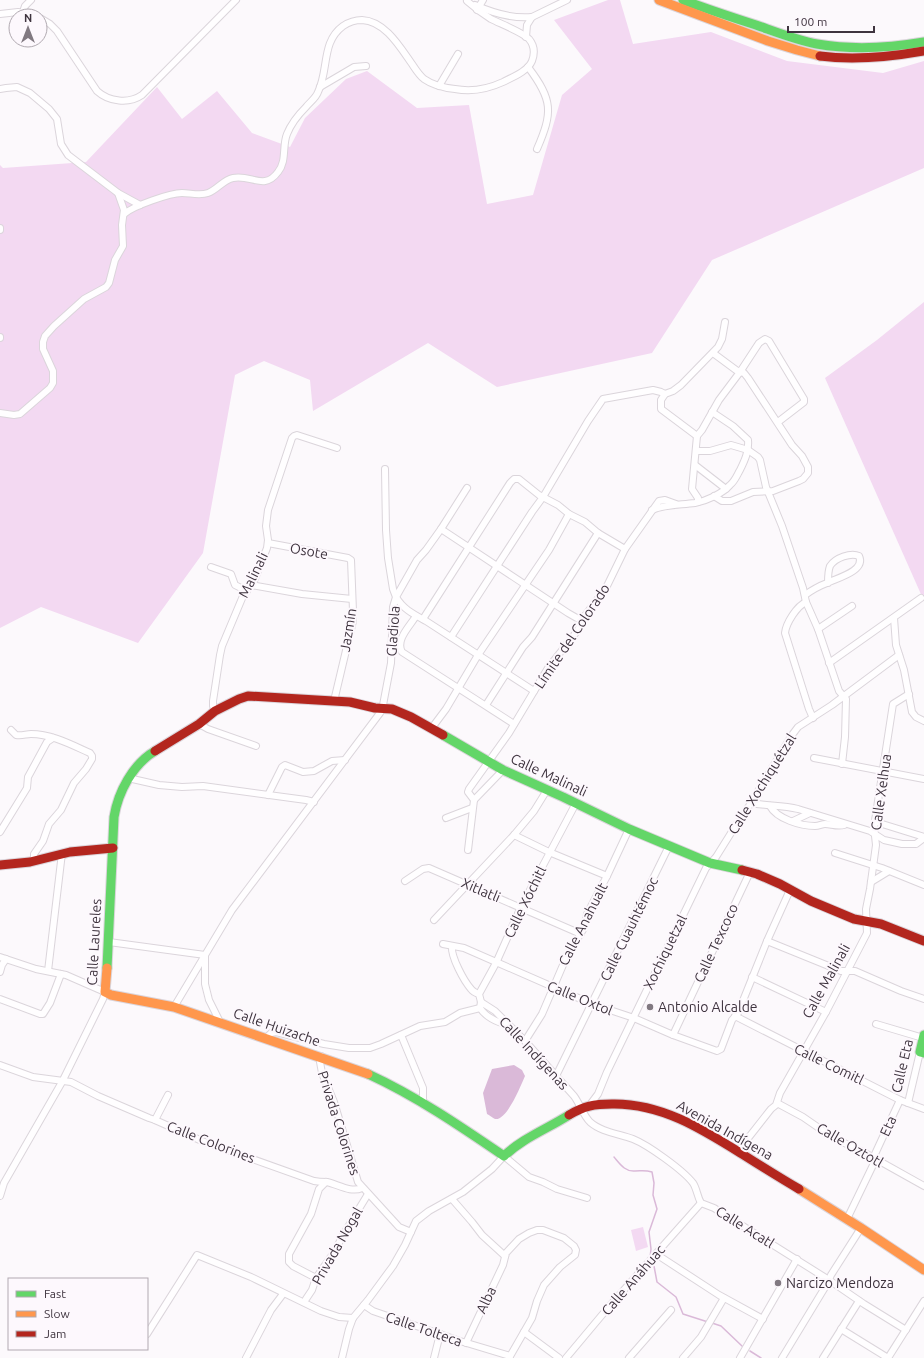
<svg xmlns="http://www.w3.org/2000/svg" width="924" height="1358" viewBox="0 0 924 1358" font-family="Ubuntu,sans-serif">
  <style>
    .green { fill: #f3d9f2 }
    .water { fill: #dab9d8 }
    .lines { fill: none; stroke-linecap: round; stroke-linejoin: round }
    .stream { stroke: #dab9d8; stroke-width: 1.5 }
    .street-casing { stroke: #dbd5db; stroke-width: 8 }
    .fast-casing { stroke: #dbd5db; stroke-width: 11 }
    .slow-casing { stroke: #dbd5db; stroke-width: 11 }
    .jam-casing { stroke: #dbd5db; stroke-width: 11 }
    .street { stroke: #fffeff; stroke-width: 6 }
    .fast { stroke: #63d668; stroke-width: 9 }
    .slow { stroke: #ff974d; stroke-width: 9 }
    .jam { stroke: #b3261e; stroke-width: 9 }
    .poi-dot { fill: #817981; stroke: #fdf8fd; stroke-width: 1.5 }
    .labels { text-anchor: middle; dominant-baseline: central; stroke-width: 4; stroke-linejoin: round; paint-order: stroke }
    .street-label { font-size: 14px; fill: #3f343f; stroke: #fdf8fd }
    .poi-label { font-size: 14px; fill: #3f343f; stroke: #fdf8fd; text-anchor: start }
  </style>
  <rect width="100%" height="100%" fill="#fcf9fc"/>
  <g class="green">
    <path d="M608,0H620L633,44L711,32L787,61L883,73L924,61V168L712,260L652,353L497,387L428,343L313,411L310,380L264,361L235,375L203,553L138,643L41,607L0,628V165L3,168L86,162L157,87L182,119L217,91L252,133L290,147L305,118L346,79L367,71L417,108L469,105L487,204L533,195L562,95L592,69L554,20Z"/>
    <path d="M924,302V601L825,378L877,340Z"/>
    <path d="M643,1227L648,1247L636,1251L631,1230Z"/>
  </g>
  <path class="water" d="M514,1065L522,1070L525,1076C521,1085 507,1121 495,1119C493,1118 489,1115 487,1114L483,1093L492,1069Z"/>
  <g class="lines">
    <g class="stream">
      <path d="M614,1157C620,1164 625,1172 635,1171C642,1171 645,1170 652,1172L654,1183L653,1195L657,1209L649,1232L651,1249L650,1258"/>
      <path d="M651,1261L654,1266L657,1282L676,1297L683,1314L708,1322"/>
      <path d="M712,1323L721,1326L742,1346"/>
      <path d="M750,1351L761,1358"/>
    </g>
    <defs>
      <g id="street">
        <path d="M475,5C493,13 512,19 532,17"/>
        <path d="M477,10L483,0"/>
        <path d="M23,12L25,6L31,0"/>
        <path d="M0,14L18,12L35,16"/>
        <path d="M40,18L50,24L57,31L97,91C109,102 129,104 142,95L236,0"/>
        <path d="M526,37L527,25L532,17L567,0"/>
        <path d="M528,67C553,100 553,112 537,149"/>
        <path d="M439,86L458,54"/>
        <path d="M320,87L354,67L366,66"/>
        <path d="M0,89L6,88L17,87L30,93L49,109L57,119L61,144L68,155L118,193L140,205"/>
        <path d="M124,214C133,206 170,193 182,193C190,193 200,196 208,193C217,190 223,180 233,178C251,174 264,191 278,172C287,161 282,146 287,134C291,124 299,114 306,107C310,102 316,98 318,92C329,70 321,42 343,26C349,22 355,20 362,20C385,21 400,47 412,64C416,70 419,75 424,79C434,86 445,88 455,89C472,92 488,89 503,82C513,77 528,71 532,61C535,53 534,45 529,39C522,32 501,24 491,19C483,14 475,8 467,1"/>
        <path d="M0,228V230"/>
        <path d="M0,338V337"/>
        <path d="M0,413L14,415L20,414L50,388L53,383V371L43,349V342L45,336L54,326L84,299L106,287L109,283L115,260L123,246L122,225L124,210L118,193"/>
        <path d="M697,436L661,409V400L665,394L673,391L681,385L718,347L722,339L725,322"/>
        <path d="M696,451H710L731,445L748,450L758,457L760,460L766,487L782,526L803,588L806,602L818,629L839,691L846,699L845,737L842,764"/>
        <path d="M695,465L726,489"/>
        <path d="M467,488L441,529L568,613L582,621"/>
        <path d="M714,496L722,501H731L753,492L773,491L799,481L803,479L808,473V467L802,456L792,445L748,378L744,373L740,372L759,343L765,339L769,341L804,399V402L778,422"/>
        <path d="M698,502V498L692,489L697,436L702,430L719,400L740,372L736,370L713,353"/>
        <path d="M652,510C666,504 680,505 695,503C706,501 722,494 730,485C735,481 737,475 740,470C745,460 749,451 748,440L733,426L712,412"/>
        <path d="M441,529L426,550L417,560L396,597C403,609 413,614 426,621L534,691"/>
        <path d="M268,543L348,558L351,560L353,611V621L334,701"/>
        <path d="M211,567L231,574L235,585L247,591"/>
        <path d="M251,585L302,594L352,599"/>
        <path d="M805,595C812,590 819,586 827,583C837,578 866,571 859,556C851,552 835,558 830,566C828,571 828,577 828,583"/>
        <path d="M806,602C797,606 786,623 785,633L809,709L813,718"/>
        <path d="M416,616C410,626 395,640 402,652L514,724"/>
        <path d="M894,618L896,645L904,670L912,712L916,717L924,721"/>
        <path d="M423,619L510,483L514,479H519L539,495L558,505L569,514L585,522L598,533L625,549"/>
        <path d="M818,629L852,606"/>
        <path d="M451,637L532,512L543,497L588,421L603,399L653,390L661,392L665,394"/>
        <path d="M829,663L921,598"/>
        <path d="M486,705L523,647L532,637L598,533"/>
        <path d="M215,711L213,706V701L220,655L222,646L243,596L254,581L267,548L268,540L266,526L268,510L292,438L294,436L297,435L337,448"/>
        <path d="M199,724L208,729L256,746"/>
        <path d="M431,729L446,709L478,655L549,550L569,514"/>
        <path d="M11,730L16,735C22,736 26,734 31,734C52,734 72,745 90,753L92,756V759L86,769L74,783L61,810L49,824L43,841L34,854V861"/>
        <path d="M814,758L924,779"/>
        <path d="M128,778L159,785L182,787L203,786L306,800L314,802"/>
        <path d="M268,795L282,767L285,765L303,772L314,771L332,761L345,760"/>
        <path d="M474,800L468,792L469,789L509,733L548,668L578,630L584,617L606,588L625,549L659,501L665,500L676,504"/>
        <path d="M751,803C767,806 783,805 798,809L870,831L884,840L902,844H916L924,838"/>
        <path d="M770,806C777,819 801,826 815,826C819,826 822,824 825,824C831,824 837,827 844,825"/>
        <path d="M446,818L472,808"/>
        <path d="M876,818L879,823L924,837"/>
        <path d="M793,821L810,813"/>
        <path d="M0,832L27,788L28,777L47,742L53,738"/>
        <path d="M514,835L549,852L607,876"/>
        <path d="M468,850L474,800L503,770"/>
        <path d="M835,853L882,868L924,885"/>
        <path d="M405,881L423,869L429,868L581,934"/>
        <path d="M871,882L889,871"/>
        <path d="M434,920L514,835L534,811L547,790"/>
        <path d="M767,941L841,971H855L901,991L924,999"/>
        <path d="M109,942L205,955V984L209,1000L220,1022"/>
        <path d="M443,944L464,948L592,1004L634,1018L673,1035L717,1051L721,1049L732,1020L738,1013L767,941L790,890"/>
        <path d="M452,947C451,957 464,981 471,989C473,992 476,993 479,994"/>
        <path d="M0,957L36,969L66,975L105,992L103,999L62,1082L4,1183L0,1196"/>
        <path d="M48,971L62,853"/>
        <path d="M0,972L2,965L6,959"/>
        <path d="M752,977L826,1012"/>
        <path d="M0,999L40,1014H43L50,1003L61,974"/>
        <path d="M481,1002L495,1011L525,1041L574,1096C580,1104 583,1115 590,1122C601,1132 620,1134 633,1139C648,1145 683,1170 693,1183C697,1189 697,1196 701,1203L714,1208L829,1280L864,1304L906,1330"/>
        <path d="M174,1007L232,910L380,713L383,705L391,663L393,607L396,597L393,589L388,558L386,530L385,469"/>
        <path d="M735,1016L900,1100L924,1109"/>
        <path d="M507,1024C497,1023 485,1016 480,1008L481,1002L479,994L496,963L521,907L576,803"/>
        <path d="M876,1024L923,1038"/>
        <path d="M401,1035L423,1088V1103"/>
        <path d="M673,1035L750,872"/>
        <path d="M266,1038L271,1033L276,1032L324,1044L349,1048H370L381,1044L420,1026L445,1022L460,1013L480,1008"/>
        <path d="M525,1041L542,1014L566,958L584,928L587,914L607,876L629,829"/>
        <path d="M321,1056L320,1062L322,1073L334,1102L358,1182L399,1227L411,1232"/>
        <path d="M0,1065L33,1077L71,1082L98,1096L149,1118L155,1120L202,1141L314,1181C319,1182 323,1182 327,1182C339,1185 351,1193 362,1188"/>
        <path d="M556,1076L669,846"/>
        <path d="M777,1103L803,1117L832,1137L865,1153L924,1186"/>
        <path d="M908,1103L920,1052"/>
        <path d="M589,1106L598,1094L607,1072L706,868L716,857L736,825L743,816L792,735L798,727L832,705L899,655"/>
        <path d="M155,1120L168,1095"/>
        <path d="M738,1151L771,1109L776,1105L780,1093L826,1012L867,933L866,909L870,889L876,845L874,827L893,704L909,694"/>
        <path d="M452,1199L472,1222L482,1235L505,1256"/>
        <path d="M847,1219L874,1163L875,1154L900,1100"/>
        <path d="M656,1254L719,1295L763,1319"/>
        <path d="M316,1278L293,1266L289,1262V1254L311,1214L319,1189L326,1182"/>
        <path d="M306,1299L312,1290L316,1278L335,1251L343,1235L368,1194"/>
        <path d="M364,1305L373,1311L460,1341L510,1356"/>
        <path d="M841,1329L888,1358"/>
        <path d="M524,1332L559,1358"/>
        <path d="M147,1334L197,1255L251,1277L321,1311L339,1317L353,1318"/>
        <path d="M466,1343L503,1265L506,1253L519,1239L529,1233L537,1230H543L564,1238L574,1246L576,1250L575,1255L560,1267L544,1285L537,1301L532,1318L509,1358"/>
        <path d="M246,1358L271,1310L283,1294"/>
        <path d="M342,1358L349,1329L353,1318L368,1300L393,1266L405,1245L416,1221L429,1211L463,1192L492,1169L504,1156L529,1177L543,1182L557,1189L587,1198"/>
        <path d="M434,1358L440,1334"/>
        <path d="M566,1358L607,1309L701,1203"/>
        <path d="M629,1358L671,1310"/>
        <path d="M683,1358L701,1337L724,1298"/>
        <path d="M740,1358L797,1259"/>
        <path d="M782,1358L827,1284L831,1275L861,1228"/>
        <path d="M823,1358L859,1301"/>
        <path d="M888,1358L924,1301"/>
      </g>
      <g id="fast">
        <path d="M683,0C707,9 731,17 756,25C776,32 796,40 817,44C852,50 889,48 924,42"/>
        <path d="M443,735L503,770L563,797L629,829L710,863L742,870"/>
        <path d="M107,968L114,817C118,792 133,764 155,751"/>
        <path d="M924,1035L920,1052L924,1053"/>
        <path d="M368,1074C416,1096 460,1126 504,1156C523,1138 547,1129 569,1115"/>
      </g>
      <g id="slow">
        <path d="M659,0L768,41L797,50L820,56"/>
        <path d="M107,968L105,992L111,995L174,1007L368,1074"/>
        <path d="M799,1189L861,1228L924,1270"/>
      </g>
      <g id="jam">
        <path d="M820,56C855,61 890,57 924,51"/>
        <path d="M155,751L199,724L215,711L239,699L248,696L350,702L375,708L392,709L411,717L443,735"/>
        <path d="M0,865L30,862L70,852L113,848"/>
        <path d="M742,870L757,874L780,884L811,901L854,919L881,924L924,941"/>
        <path d="M569,1115C584,1106 594,1104 612,1104C661,1103 702,1129 742,1154C761,1166 780,1178 799,1189"/>
      </g>
    </defs>
    <use href="#street" class="street-casing"/>
    <use href="#fast" class="fast-casing"/>
    <use href="#slow" class="slow-casing"/>
    <use href="#jam" class="jam-casing"/>
    <use href="#street" class="street"/>
    <use href="#fast" class="fast"/>
    <use href="#slow" class="slow"/>
    <use href="#jam" class="jam"/>
  </g>
  <g class="poi-dot">
    <circle cx="650" cy="1007" r="4"/>
    <circle cx="778" cy="1283" r="4"/>
  </g>
  <g class="labels">
    <g class="street-label">
      <text transform="translate(309 551) rotate(10)">Osote</text>
      <text transform="translate(253 575) rotate(-64)">Malinali</text>
      <text transform="translate(348 630) rotate(-81)">Jazmín</text>
      <text transform="translate(393 631) rotate(-86)">Gladiola</text>
      <text transform="translate(572 636) rotate(-56)">Límite del Colorado</text>
      <text transform="translate(549 775) rotate(25)">Calle Malinali</text>
      <text transform="translate(762 784) rotate(-58)">Calle Xochiquétzal</text>
      <text transform="translate(881 792) rotate(-82)">Calle Xelhua</text>
      <text transform="translate(481 890) rotate(23)">Xitlatli</text>
      <text transform="translate(525 902) rotate(-64)">Calle Xóchitl</text>
      <text transform="translate(583 924) rotate(-63)">Calle Anahualt</text>
      <text transform="translate(629 929) rotate(-64)">Calle Cuauhtémoc</text>
      <text transform="translate(94 942) rotate(-87)">Calle Laureles</text>
      <text transform="translate(716 943) rotate(-65)">Calle Texcoco</text>
      <text transform="translate(665 952) rotate(-64)">Xochiquetzal</text>
      <text transform="translate(826 981) rotate(-61)">Calle Malinali</text>
      <text transform="translate(580 998) rotate(22)">Calle Oxtol</text>
      <text transform="translate(277 1027) rotate(19)">Calle Huizache</text>
      <text transform="translate(534 1053) rotate(47)">Calle Indígenas</text>
      <text transform="translate(829 1064) rotate(26)">Calle Comitl</text>
      <text transform="translate(902 1066) rotate(-77)">Calle Eta</text>
      <text transform="translate(339 1123) rotate(72)">Privada Colorines</text>
      <text transform="translate(888 1126) rotate(-65)">Eta</text>
      <text transform="translate(725 1130) rotate(29)">Avenida Indígena</text>
      <text transform="translate(211 1142) rotate(21)">Calle Colorines</text>
      <text transform="translate(850 1145) rotate(30)">Calle Oztotl</text>
      <text transform="translate(745 1227) rotate(32)">Calle Acatl</text>
      <text transform="translate(337 1246) rotate(-60)">Privada Nogal</text>
      <text transform="translate(633 1280) rotate(-49)">Calle Anáhuac</text>
      <text transform="translate(486 1300) rotate(-65)">Alba</text>
      <text transform="translate(424 1329) rotate(19)">Calle Tolteca</text>
    </g>
    <g class="poi-label">
      <text x="658" y="1007">Antonio Alcalde</text>
      <text x="786" y="1283">Narcizo Mendoza</text>
    </g>
  </g>
  <rect x="8" y="1278" width="140" height="72" fill="#fdf8fd" stroke="#b1aab1"/>
  <rect x="16" y="1291" width="20" height="6" fill="#63d668" stroke="#b1aab1"/>
  <text x="44" y="1298" font-size="12" fill="#3f343f">Fast</text>
  <rect x="16" y="1311" width="20" height="6" fill="#ff974d" stroke="#b1aab1"/>
  <text x="44" y="1318" font-size="12" fill="#3f343f">Slow</text>
  <rect x="16" y="1331" width="20" height="6" fill="#b3261e" stroke="#b1aab1"/>
  <text x="44" y="1338" font-size="12" fill="#3f343f">Jam</text>
  <g transform="translate(28 28)"><circle r="19" fill="#fdf8fd" stroke="#b1aab1"/>
  <path d="M0-3L7 15L0 10L-7 15Z" fill="#817981"/>
  <text y="-6" font-size="11" font-weight="bold" text-anchor="middle" fill="#3f343f">N</text>
  </g>
  <path d="M788 26v6h86v-6" fill="none" stroke="#3f343f" stroke-width="2"/>
  <text x="794" y="26" font-size="12" fill="#3f343f" stroke="#fdf8fd" stroke-width="3" paint-order="stroke">100 m</text>
</svg>
